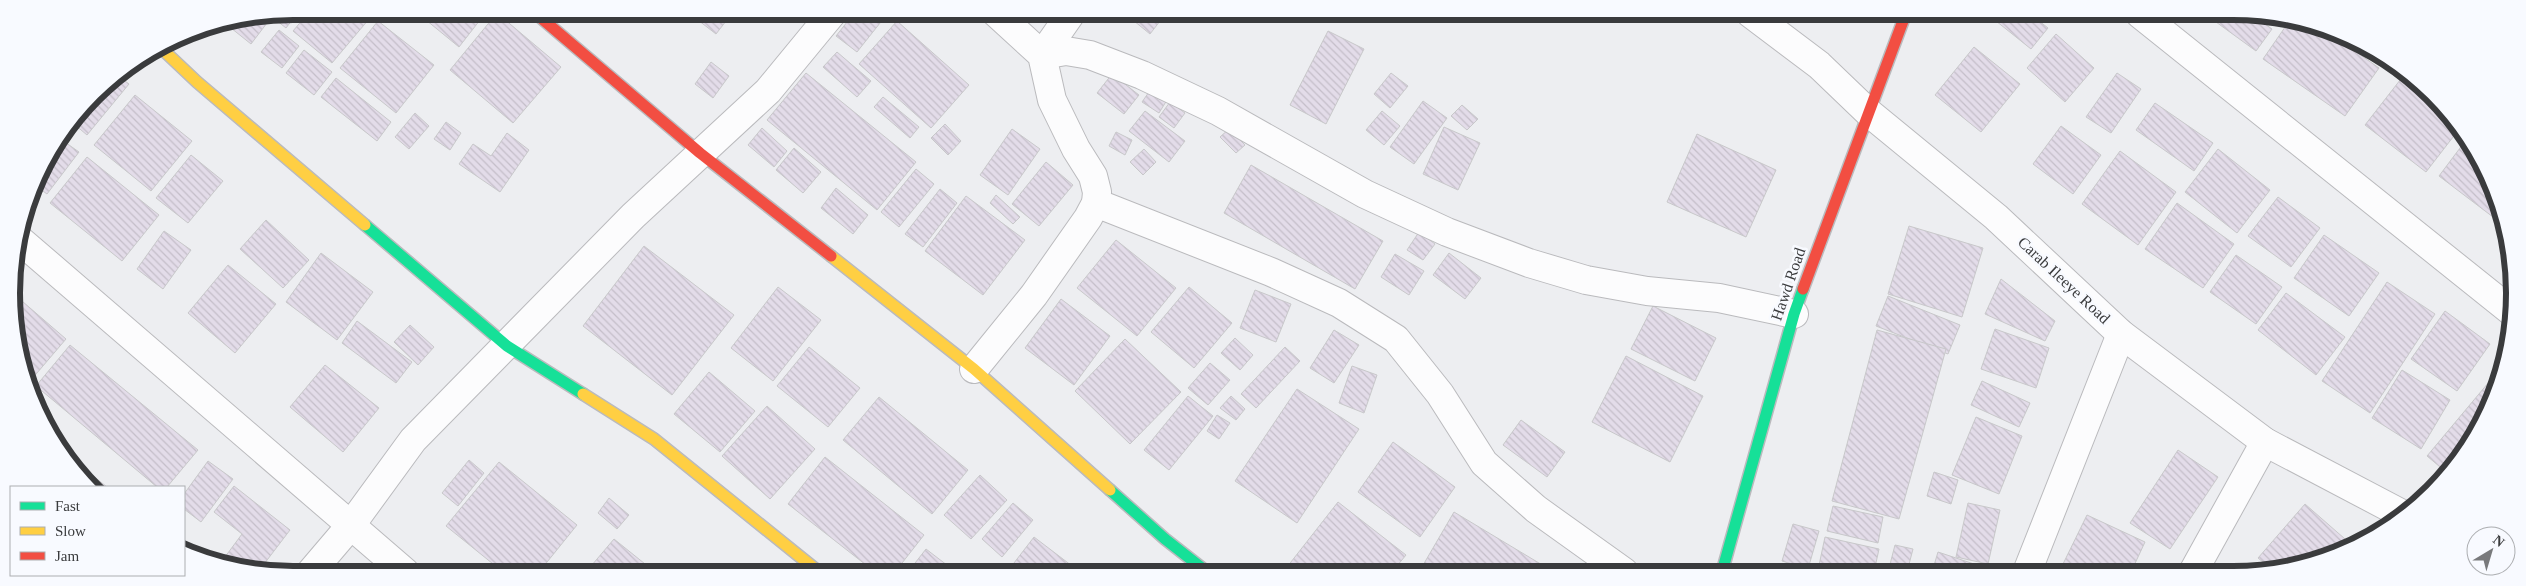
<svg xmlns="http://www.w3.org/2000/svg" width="2526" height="586" viewBox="0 0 2526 586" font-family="'Times New Roman',serif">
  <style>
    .building { fill: url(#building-back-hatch); stroke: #c8c8ca }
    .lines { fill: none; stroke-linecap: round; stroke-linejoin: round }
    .street-casing { stroke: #bababd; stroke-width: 30 }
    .fast-casing { stroke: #bababd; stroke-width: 14 }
    .slow-casing { stroke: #bababd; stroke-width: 14 }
    .jam-casing { stroke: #bababd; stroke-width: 14 }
    .street { stroke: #fcfcfd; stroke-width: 28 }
    .fast { stroke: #16e098; stroke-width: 11 }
    .slow { stroke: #ffcf43; stroke-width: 11 }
    .jam { stroke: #f24e42; stroke-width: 11 }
    .labels { text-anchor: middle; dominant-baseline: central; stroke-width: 5; stroke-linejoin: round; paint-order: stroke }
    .street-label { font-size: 16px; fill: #3a3b3d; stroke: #f8faff }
    .rim { fill: none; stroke: #3a3b3d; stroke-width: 6 }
  </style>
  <defs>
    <pattern id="building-back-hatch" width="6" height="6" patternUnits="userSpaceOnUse" patternTransform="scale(1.25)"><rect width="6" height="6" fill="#e3dce9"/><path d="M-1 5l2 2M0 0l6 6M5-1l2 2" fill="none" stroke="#c4bec9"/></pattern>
  </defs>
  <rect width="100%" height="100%" fill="#edeef1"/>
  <g class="building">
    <path d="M293,11H299L286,28L271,16Z"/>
    <path d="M310,11H359L369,19L332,63L293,31Z"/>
    <path d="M415,11H487L459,47Z"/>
    <path d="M698,12H733L716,34L694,17Z"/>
    <path d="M855,12L888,13L857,52L836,36Z"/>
    <path d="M1123,12H1167L1150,34Z"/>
    <path d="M497,13L561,67L513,123L450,70Z"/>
    <path d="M1986,13H2029L2048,28L2031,49Z"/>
    <path d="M2205,14H2251L2272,29L2256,51Z"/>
    <path d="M260,18L267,23L251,44L231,28L235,23Z"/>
    <path d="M2290,20L2332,35L2379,68L2345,116L2263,59Z"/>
    <path d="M378,21L434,65L396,113L340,68Z"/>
    <path d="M897,21L969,85L931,128L859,64Z"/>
    <path d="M279,30L299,46L282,68L261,52Z"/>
    <path d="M1328,31L1364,49L1326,124L1290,105Z"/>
    <path d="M2056,34L2094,68L2065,102L2027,68Z"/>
    <path d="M1974,47L2020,84L1981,132L1935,95Z"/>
    <path d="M304,50L332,72L314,95L286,73Z"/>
    <path d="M837,52L871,81L857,97L823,67Z"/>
    <path d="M711,62L729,76L713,98L695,84Z"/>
    <path d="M806,73L916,162L877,210L767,120Z"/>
    <path d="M1391,73L1408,86L1390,108L1374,94Z"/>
    <path d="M2117,73L2141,89L2111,133L2086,117Z"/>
    <path d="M1112,74L1139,95L1124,114L1097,93Z"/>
    <path d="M117,75L129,84L87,135L74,124L107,81Z"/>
    <path d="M2404,75L2457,122L2460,128L2426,172L2365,125Z"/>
    <path d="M336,78L391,122L377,141L321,97Z"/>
    <path d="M1151,89L1167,100L1159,113L1142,102Z"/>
    <path d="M135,95L192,141L151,191L94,145Z"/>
    <path d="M883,97L919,127L910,138L874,107Z"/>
    <path d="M1423,101L1447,118L1414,164L1390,147Z"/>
    <path d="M1170,102L1185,113L1174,128L1159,117Z"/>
    <path d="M2155,103L2213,143L2194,171L2136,130Z"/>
    <path d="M1462,105L1478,119L1467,130L1451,116Z"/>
    <path d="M1145,111L1185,141L1169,162L1129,131Z"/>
    <path d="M1382,111L1400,126L1384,145L1366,130Z"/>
    <path d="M415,113L429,126L409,149L395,137Z"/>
    <path d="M446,122L461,133L450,150L434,139Z"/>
    <path d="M945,124L961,141L948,155L931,138Z"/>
    <path d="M2061,126L2101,155L2073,194L2033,164Z"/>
    <path d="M1444,127L1480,143L1458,190L1423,174Z"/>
    <path d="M762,128L787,151L774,167L748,145Z"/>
    <path d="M1012,129L1040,149L1008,195L980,175Z"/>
    <path d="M1229,129L1245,145L1236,153L1220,137Z"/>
    <path d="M1116,132L1132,140L1125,155L1109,146Z"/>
    <path d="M507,133L529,150L500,192L459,164L473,144L491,156Z"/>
    <path d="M1697,134L1776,170L1746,237L1667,202Z"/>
    <path d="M62,140L79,152L47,194L36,186L40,168Z"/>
    <path d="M2466,140L2499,208L2493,217L2439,176Z"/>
    <path d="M794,148L821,172L803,193L776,170Z"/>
    <path d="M1144,149L1156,162L1143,175L1130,162Z"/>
    <path d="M2218,149L2270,190L2237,233L2185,192Z"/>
    <path d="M2120,151L2176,192L2138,245L2082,204Z"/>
    <path d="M191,155L223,181L188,223L156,198Z"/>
    <path d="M87,157L159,215L122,261L50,203Z"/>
    <path d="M1046,162L1073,185L1039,226L1012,204Z"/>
    <path d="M1251,165L1383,241L1355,289L1224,213Z"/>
    <path d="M916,169L934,184L899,227L881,212Z"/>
    <path d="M836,188L868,215L853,234L821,208Z"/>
    <path d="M940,189L957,203L923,247L905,234Z"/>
    <path d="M996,195L1020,217L1013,224L990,203Z"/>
    <path d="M966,196L1025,240L983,295L925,251Z"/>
    <path d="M2278,197L2320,228L2291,267L2248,236Z"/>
    <path d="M2177,203L2234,244L2203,288L2145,249Z"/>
    <path d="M266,220L309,260L283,288L240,249Z"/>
    <path d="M1909,226L1983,248L1962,317L1888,294Z"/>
    <path d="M164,231L191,250L163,289L137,269Z"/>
    <path d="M1419,232L1435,244L1423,260L1407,250Z"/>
    <path d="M2324,235L2379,273L2349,316L2294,278Z"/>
    <path d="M1116,240L1176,288L1137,336L1077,288Z"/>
    <path d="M644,246L734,315L672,395L583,326Z"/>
    <path d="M321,253L373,292L337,340L286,302Z"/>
    <path d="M1449,253L1481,278L1465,299L1433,275Z"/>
    <path d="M1395,254L1424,271L1409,295L1381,277Z"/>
    <path d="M2236,255L2282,287L2256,324L2210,292Z"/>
    <path d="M228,265L276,304L235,353L188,313Z"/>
    <path d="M2001,279L2055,321L2045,341L1985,314Z"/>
    <path d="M2387,282L2435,314L2370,413L2322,381Z"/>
    <path d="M778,287L821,320L773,381L731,348Z"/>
    <path d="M1189,287L1232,323L1194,368L1151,332Z"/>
    <path d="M1255,290L1291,304L1276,342L1240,328Z"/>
    <path d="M2286,293L2345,337L2316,375L2258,330Z"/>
    <path d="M15,295L66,339L31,380L25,375Z"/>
    <path d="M1888,296L1960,325L1948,354L1876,326Z"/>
    <path d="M1061,299L1110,336L1074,385L1025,348Z"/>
    <path d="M1653,306L1716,338L1695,381L1631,349Z"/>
    <path d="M2445,311L2490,344L2457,391L2411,359Z"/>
    <path d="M357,321L412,362L396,383L342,343Z"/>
    <path d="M410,325L434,347L418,365L394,342Z"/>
    <path d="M1995,329L2049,348L2036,388L1981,369Z"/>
    <path d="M1334,330L1359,345L1334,383L1310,368Z"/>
    <path d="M1877,330L1946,349L1899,519L1832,501Z"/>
    <path d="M1235,338L1253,355L1240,370L1221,353Z"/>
    <path d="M1125,339L1181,392L1130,444L1075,391Z"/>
    <path d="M70,345L198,450L167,487H157L36,386Z"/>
    <path d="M809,347L860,388L828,427L777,386Z"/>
    <path d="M1285,347L1300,361L1256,408L1241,394Z"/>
    <path d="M1626,356L1703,396L1670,462L1592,422Z"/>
    <path d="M1210,363L1230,380L1208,405L1188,388Z"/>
    <path d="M325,365L379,408L343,452L290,407Z"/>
    <path d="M1352,366L1377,375L1364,413L1339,403Z"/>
    <path d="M2402,370L2450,400L2421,449L2372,418Z"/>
    <path d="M2499,370L2486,418L2446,472L2427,456Z"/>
    <path d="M709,372L755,411L720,452L674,414Z"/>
    <path d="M1982,381L2030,403L2019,427L1971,405Z"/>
    <path d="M1297,389L1359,429L1297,523L1235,481Z"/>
    <path d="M1188,396L1213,416L1169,470L1144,450Z"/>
    <path d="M1231,396L1245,409L1236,420L1220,408Z"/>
    <path d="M879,397L968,470L932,514L843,440Z"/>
    <path d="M767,406L815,449L770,499L722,456Z"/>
    <path d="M1217,415L1230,423L1219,439L1207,431Z"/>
    <path d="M1976,417L2022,436L1999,494L1952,475Z"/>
    <path d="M1521,420L1565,452L1547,477L1503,445Z"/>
    <path d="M1393,442L1455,487L1420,537L1358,492Z"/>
    <path d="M2178,450L2218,477L2170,549L2130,523Z"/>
    <path d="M62,451L107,487H95L70,465Z"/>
    <path d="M825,457L924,535L895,572H875L788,504Z"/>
    <path d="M469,460L484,473L458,506L442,493Z"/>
    <path d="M208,461L233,479L201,522L184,509V494Z"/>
    <path d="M499,462L577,525L539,572H503L446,526Z"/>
    <path d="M1934,472L1958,480L1951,504L1927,496Z"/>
    <path d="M980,475L1007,500L971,539L944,515Z"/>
    <path d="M234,486L290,530L258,572L222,561L242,534L214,512Z"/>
    <path d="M609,498L629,515L617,529L598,513Z"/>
    <path d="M1338,502L1406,555L1392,572H1294L1287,567Z"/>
    <path d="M1013,503L1033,520L1002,557L982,539Z"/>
    <path d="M1968,503L2000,510L1988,564L1956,557Z"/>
    <path d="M2305,504L2345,539L2332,554L2274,571L2258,558Z"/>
    <path d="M1833,506L1883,517L1878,543L1827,531Z"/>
    <path d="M1454,512L1544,566L1540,572H1419Z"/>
    <path d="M2087,515L2145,542L2131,572H2081L2063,564Z"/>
    <path d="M1793,524L1819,531L1808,569L1782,561Z"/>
    <path d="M1034,537L1080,572H1007Z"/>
    <path d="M1825,537L1879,549L1874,572H1830L1818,570Z"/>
    <path d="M614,539L655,572H586Z"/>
    <path d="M1895,545L1913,549L1907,572H1888Z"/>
    <path d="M926,549L956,572H908Z"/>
    <path d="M1938,552L1989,569L1988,572H1932Z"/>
  </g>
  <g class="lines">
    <defs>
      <g id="street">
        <path d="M1750,13L1819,65L1868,112L1996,217L2121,334L2265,442L2402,514"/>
        <path d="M2140,14L2511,311"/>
        <path d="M1042,55L1066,51L1090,55L1142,75L1218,111L1365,194L1447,232L1529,263L1586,280L1647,291L1719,298L1794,314"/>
        <path d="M1042,55L1072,12"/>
        <path d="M1096,203L1271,272L1339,303L1396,339L1440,394L1484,463L1536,509L1624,572"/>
        <path d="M21,241L405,572"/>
        <path d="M974,369L1034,295L1088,218L1096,203L1097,192L1093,176L1076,149L1052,100L1042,55L995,12"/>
        <path d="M311,572L351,525L413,440L633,216L768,91L833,12"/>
        <path d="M2027,572L2121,334"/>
        <path d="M2193,572L2265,442"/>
      </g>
      <g id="fast">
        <path d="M365,225L507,346L583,394"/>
        <path d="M1110,490L1165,539L1207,572"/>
        <path d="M1722,572L1794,314L1803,289"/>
      </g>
      <g id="slow">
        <path d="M161,48L197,82L365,225"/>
        <path d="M831,256L974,369L1110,490"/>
        <path d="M583,394L654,439L819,572"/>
      </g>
      <g id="jam">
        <path d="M534,12L700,153L831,256"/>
        <path d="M1803,289L1906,13"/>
      </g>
    </defs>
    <use href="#street" class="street-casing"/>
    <use href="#fast" class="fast-casing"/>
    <use href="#slow" class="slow-casing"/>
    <use href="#jam" class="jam-casing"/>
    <use href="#street" class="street"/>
    <use href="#fast" class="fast"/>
    <use href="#slow" class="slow"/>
    <use href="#jam" class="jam"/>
  </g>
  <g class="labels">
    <g class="street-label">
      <text transform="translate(2064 280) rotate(43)">Carab Ileeye Road</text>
      <text transform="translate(1788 284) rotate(-71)">Hawd Road</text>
    </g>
  </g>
  <path d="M0 0H2526V586H0ZM293 20H2233A273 273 0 0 1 2506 293V293A273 273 0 0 1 2233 566H293A273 273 0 0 1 20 293V293A273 273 0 0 1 293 20Z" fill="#f8faff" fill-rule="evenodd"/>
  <path class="rim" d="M293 20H2233A273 273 0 0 1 2506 293V293A273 273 0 0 1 2233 566H293A273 273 0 0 1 20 293V293A273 273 0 0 1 293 20Z"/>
  <rect x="10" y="486" width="175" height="90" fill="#f8faff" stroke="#acaeb1"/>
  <rect x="20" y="502" width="25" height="8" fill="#16e098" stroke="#acaeb1"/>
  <text x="55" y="511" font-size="15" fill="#3a3b3d">Fast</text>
  <rect x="20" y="527" width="25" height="8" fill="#ffcf43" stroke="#acaeb1"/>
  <text x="55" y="536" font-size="15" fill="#3a3b3d">Slow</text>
  <rect x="20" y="552" width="25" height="8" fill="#f24e42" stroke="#acaeb1"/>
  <text x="55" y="561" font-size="15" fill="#3a3b3d">Jam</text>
  <g transform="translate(2491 551) rotate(38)"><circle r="24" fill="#f8faff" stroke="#acaeb1"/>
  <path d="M0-4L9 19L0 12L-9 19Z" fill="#797a7c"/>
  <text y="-8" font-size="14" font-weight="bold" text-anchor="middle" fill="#3a3b3d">N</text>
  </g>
</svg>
